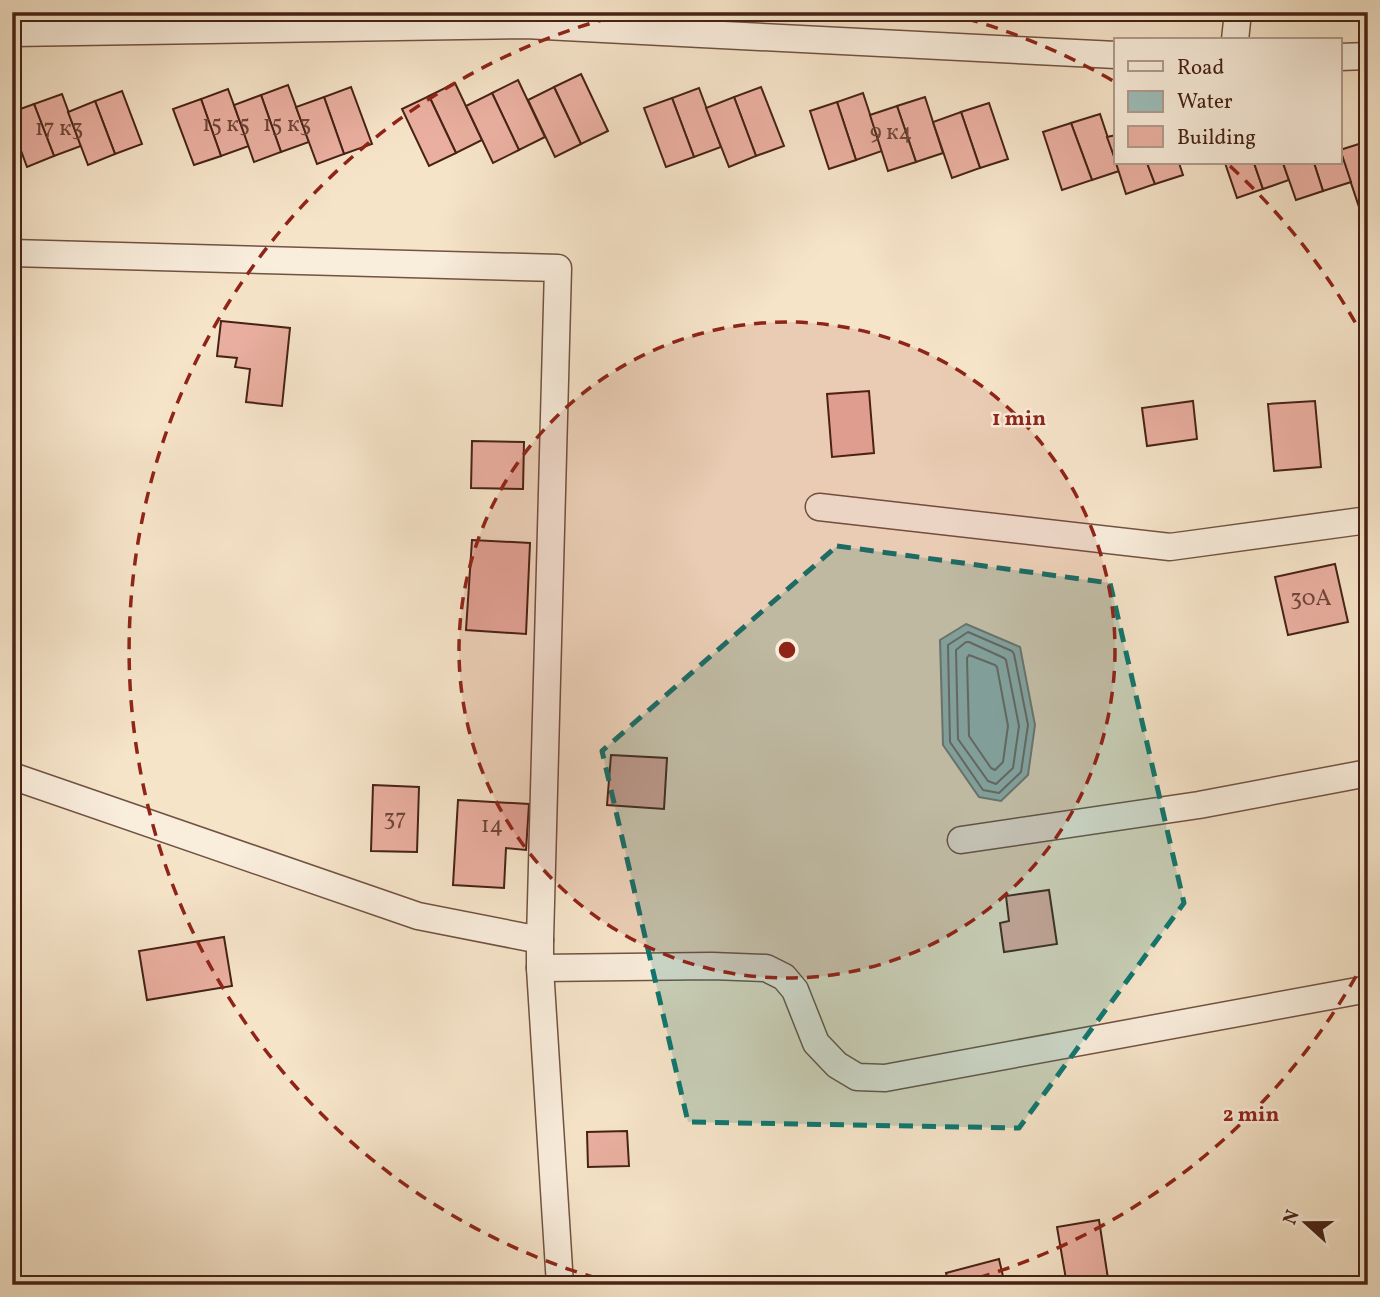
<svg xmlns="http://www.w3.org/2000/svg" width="1380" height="1297" viewBox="0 0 1380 1297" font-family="Vollkorn,serif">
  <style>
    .water { fill: #9dbebb; stroke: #7a8079; stroke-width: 2 }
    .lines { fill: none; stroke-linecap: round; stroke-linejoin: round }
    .shore { stroke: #727068; stroke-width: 2 }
    .building { fill: #eaafa0; stroke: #462215; stroke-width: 2 }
    .street-casing { stroke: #725242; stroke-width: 29 }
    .street { stroke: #f9eddc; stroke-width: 26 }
    .marked { fill: #0f766e; fill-opacity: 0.2; stroke: #0f766e; stroke-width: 5; stroke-dasharray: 14 9; stroke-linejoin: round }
    .ring { fill: none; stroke: #8f2418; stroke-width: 3.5; stroke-dasharray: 12 9 }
    .labels { text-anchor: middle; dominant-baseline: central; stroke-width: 5; stroke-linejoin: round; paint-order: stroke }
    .number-label { font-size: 23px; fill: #6f4538 }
    .centre { fill: #8f2418; stroke: #f9eddc; stroke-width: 3.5 }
    .ring-label { font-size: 21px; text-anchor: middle; font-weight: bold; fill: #8f2418; stroke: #f9eddc; stroke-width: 5; stroke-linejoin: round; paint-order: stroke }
  </style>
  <rect width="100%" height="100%" fill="#f6e4c9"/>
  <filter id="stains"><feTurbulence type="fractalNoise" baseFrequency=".00286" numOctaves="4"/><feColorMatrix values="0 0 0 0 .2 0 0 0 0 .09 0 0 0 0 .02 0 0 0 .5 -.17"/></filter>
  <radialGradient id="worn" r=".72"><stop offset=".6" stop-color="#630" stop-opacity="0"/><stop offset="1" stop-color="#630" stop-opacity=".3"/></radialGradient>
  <path class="water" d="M966,624L1020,647L1035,725L1028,775L1001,801L979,797L943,745L940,640Z"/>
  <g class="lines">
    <g class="shore">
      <path d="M968,632L1012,651L1014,654L1028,725L1021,772L999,793L983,790L950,742L948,645Z"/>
      <path d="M966,642H969L1004,658L1006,660L1019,726L1013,768L996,784L988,781L958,739L956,650Z"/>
      <path d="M969,655L995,665L997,667L1008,726L1003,762L995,770L991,768L969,736L967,658Z"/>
    </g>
  </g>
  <g class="building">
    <path d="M581,74L608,131L581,144L554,87Z"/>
    <path d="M518,80L545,137L519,150L492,93Z"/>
    <path d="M455,83L482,140L456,153L429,96Z"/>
    <path d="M288,85L309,142L281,152L261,95Z"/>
    <path d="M351,87L372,144L344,154L324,97Z"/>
    <path d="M554,87L581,144L555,157L528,100Z"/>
    <path d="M761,87L784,146L756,156L734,97Z"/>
    <path d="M699,88L721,147L694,157L672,98Z"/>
    <path d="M228,89L249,146L221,156L201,99Z"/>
    <path d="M122,91L142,144L115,154L95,101Z"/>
    <path d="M492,93L519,150L493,163L466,106Z"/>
    <path d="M863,93L882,151L856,160L837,102Z"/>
    <path d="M62,94L81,146L54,156L34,104Z"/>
    <path d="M261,95L281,152L254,162L234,105Z"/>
    <path d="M429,96L456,153L429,166L402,109Z"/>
    <path d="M324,97L344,154L317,164L296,107Z"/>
    <path d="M734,97L756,156L729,167L706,108Z"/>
    <path d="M925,97L943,153L916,162L897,106Z"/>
    <path d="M672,98L694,157L666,167L644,108Z"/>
    <path d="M201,99L221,156L194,165L173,109Z"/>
    <path d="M95,101L115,154L88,165L68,112Z"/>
    <path d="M837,102L856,160L829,169L810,111Z"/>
    <path d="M989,103L1008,159L980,168L961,112Z"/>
    <path d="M34,104L54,156L27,167L12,126V112Z"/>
    <path d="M897,106L916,162L888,171L870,115Z"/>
    <path d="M961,112L980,168L952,178L933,122Z"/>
    <path d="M1100,114L1119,171L1092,180L1071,123Z"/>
    <path d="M1071,123L1092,180L1062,190L1043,132Z"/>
    <path d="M1116,135V162L1107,137Z"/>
    <path d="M1368,141V204L1359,207L1340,150Z"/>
    <path d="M1340,149L1351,182L1323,191L1314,163H1340Z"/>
    <path d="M1116,163H1147L1155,184L1126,194Z"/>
    <path d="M1147,163H1179L1183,175L1155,184Z"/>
    <path d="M1225,163H1254L1263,189L1237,198Z"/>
    <path d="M1254,163H1283L1289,180L1263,189Z"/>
    <path d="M1283,163H1314L1323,191L1296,200Z"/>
    <path d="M221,321L290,328L282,406L246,402L250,369L235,367L237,358L217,356Z"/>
    <path d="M869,391L874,453L832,457L827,394Z"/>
    <path d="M1193,401L1197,439L1147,446L1142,408Z"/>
    <path d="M1315,401L1321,467L1274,471L1268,404Z"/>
    <path d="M472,441L524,442L523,489L471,488Z"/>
    <path d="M472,540L530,543L526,634L466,630Z"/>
    <path d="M1335,564L1348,622L1288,635L1275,577Z"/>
    <path d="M611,755L667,758L664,809L607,805Z"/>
    <path d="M373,785L419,787L417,852L371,851Z"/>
    <path d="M458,800L529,804L526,850L506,848L504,888L453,885Z"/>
    <path d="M1049,890L1057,944L1004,952L1000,923L1009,921L1006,896Z"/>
    <path d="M224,937L232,986L147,1000L139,951Z"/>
    <path d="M627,1131L629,1166L588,1167L587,1132Z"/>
    <path d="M1099,1220L1109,1285H1067L1057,1227Z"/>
    <path d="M999,1259L1005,1285H949L946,1273Z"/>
  </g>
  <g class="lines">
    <defs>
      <g id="street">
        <path d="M12,33L525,25L1116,55"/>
        <path d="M1235,40L1238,12"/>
        <path d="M1340,57L1368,56"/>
        <path d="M12,253L558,268L540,940V968L560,1285"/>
        <path d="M819,507L1170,547L1368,520"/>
        <path d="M12,776L418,916L540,940"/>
        <path d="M961,840L1199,805L1368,773"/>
        <path d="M540,968L712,966L766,968L784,977L795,990L816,1043L837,1065L857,1077L885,1078L1368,989"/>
      </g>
    </defs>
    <use href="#street" class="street-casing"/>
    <use href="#street" class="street"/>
  </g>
  <path class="marked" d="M837,546L1110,583L1184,903L1019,1128L688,1122L602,751Z"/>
  <circle cx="787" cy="650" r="328" fill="#8f2418" fill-opacity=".12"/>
  <g class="ring">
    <circle cx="787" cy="650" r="328"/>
    <path d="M1366 958A656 656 0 0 1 957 1284M617 1284A656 656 0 0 1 628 13M946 13A656 656 0 0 1 1115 82M1230 166A656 656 0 0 1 1366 342"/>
  </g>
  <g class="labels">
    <g class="number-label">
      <text x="226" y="125">15 к5</text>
      <text x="287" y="125">15 к3</text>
      <text x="59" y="129">17 к3</text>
      <text x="891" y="133">9 к4</text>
      <text x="1311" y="599">30А</text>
      <text x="395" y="819">37</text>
      <text x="492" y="826">14</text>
    </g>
  </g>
  <circle cx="787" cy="650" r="10" class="centre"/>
  <g class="ring-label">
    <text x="1019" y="425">1 min</text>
    <text x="1251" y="1121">2 min</text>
  </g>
  <rect width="1380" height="1297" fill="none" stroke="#f6e4c9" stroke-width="42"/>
  <rect x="14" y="14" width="1352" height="1269" fill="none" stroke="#462215" stroke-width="3.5"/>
  <rect x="21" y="21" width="1338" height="1255" fill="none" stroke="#462215" stroke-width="2"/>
  <rect x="1114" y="38" width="228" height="126" fill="#f9eddc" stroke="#b19c8c" stroke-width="2"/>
  <rect x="1128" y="61" width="35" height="10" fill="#f9eddc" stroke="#b19c8c" stroke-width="2"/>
  <text x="1177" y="74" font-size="21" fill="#462215">Road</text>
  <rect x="1128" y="91" width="35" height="21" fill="#9dbebb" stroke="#b19c8c" stroke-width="2"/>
  <text x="1177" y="108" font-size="21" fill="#462215">Water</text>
  <rect x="1128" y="126" width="35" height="21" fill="#eaafa0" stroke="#b19c8c" stroke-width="2"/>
  <text x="1177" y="144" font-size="21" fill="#462215">Building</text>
  <g transform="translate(1306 1223) rotate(291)" stroke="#f9eddc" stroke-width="5" paint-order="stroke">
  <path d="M0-5L12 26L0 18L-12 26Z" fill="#462215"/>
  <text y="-10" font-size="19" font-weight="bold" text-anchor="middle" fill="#462215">N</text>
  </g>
  <rect width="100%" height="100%" filter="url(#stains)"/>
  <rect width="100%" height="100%" fill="url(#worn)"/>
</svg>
